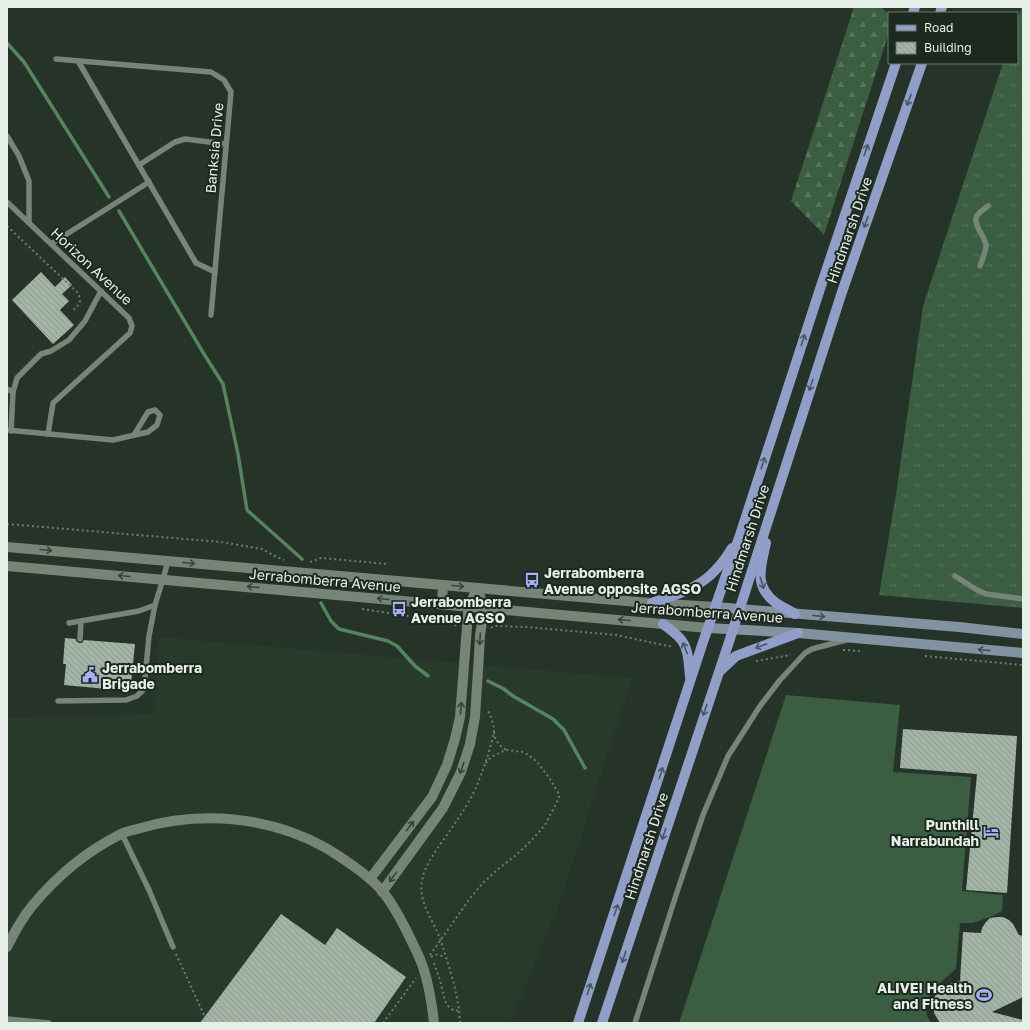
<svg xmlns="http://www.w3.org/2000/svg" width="1030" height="1030" viewBox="0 0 1030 1030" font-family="'Golos Text',sans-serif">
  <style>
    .built { fill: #283b2b }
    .grass { fill: url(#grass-tufts) }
    .forest { fill: url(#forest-firs) }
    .pitch { fill: #3b5d41 }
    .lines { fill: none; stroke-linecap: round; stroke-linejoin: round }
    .stream { stroke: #57835e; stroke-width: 3.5 }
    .building { fill: url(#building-back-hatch) }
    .path { stroke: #707b71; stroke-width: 2; stroke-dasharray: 2 3; stroke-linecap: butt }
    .service { stroke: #768578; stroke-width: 5.5 }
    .minor { stroke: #768578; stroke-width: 10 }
    .tertiary { stroke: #768578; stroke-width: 10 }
    .secondary { stroke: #8392a0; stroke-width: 10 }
    .primary { stroke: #909ec8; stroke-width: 10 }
    .oneway { stroke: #4a5862 }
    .oneway2 { stroke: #374539 }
    .oneway3 { stroke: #404e4c }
    .labels { text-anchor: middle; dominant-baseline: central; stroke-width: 4; stroke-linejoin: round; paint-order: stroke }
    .street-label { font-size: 14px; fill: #e6efe7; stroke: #1c291e }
    .poi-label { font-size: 14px; font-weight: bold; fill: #e6efe7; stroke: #1c291e; text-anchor: start }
  </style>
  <defs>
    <pattern id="grass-tufts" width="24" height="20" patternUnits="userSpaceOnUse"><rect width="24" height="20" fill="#3b5d41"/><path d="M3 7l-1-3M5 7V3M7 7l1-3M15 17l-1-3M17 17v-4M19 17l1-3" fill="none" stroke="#57755c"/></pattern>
    <pattern id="forest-firs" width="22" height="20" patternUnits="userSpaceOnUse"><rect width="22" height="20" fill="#3b5d41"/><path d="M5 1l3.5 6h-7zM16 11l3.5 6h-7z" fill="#57755c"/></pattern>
    <pattern id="building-back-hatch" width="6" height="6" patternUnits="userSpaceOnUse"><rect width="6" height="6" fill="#a3b3a5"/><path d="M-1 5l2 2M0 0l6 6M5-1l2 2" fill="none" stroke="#8c988d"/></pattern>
  </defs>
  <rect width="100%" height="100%" fill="#263328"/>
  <path class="built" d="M159,637L632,678L560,901L510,1023H7V718L153,714Z"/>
  <path class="grass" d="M1022,7H1023V608L879,595L896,494L923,306L1003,63H1017V21Z"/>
  <path class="forest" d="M854,7H881L889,15V32L824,235L791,201Z"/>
  <path class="pitch" d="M786,695L900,705L893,772L971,777L962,891L1003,895L1002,911L995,915L973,923H960L956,969L934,988L926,1001L927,1016L931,1023H679Z"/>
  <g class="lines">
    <g class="stream">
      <path d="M7,43L24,62L109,197"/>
      <path d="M119,211L204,354L223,384L238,454L247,510L302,559"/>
      <path d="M321,603L331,621L339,629L388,641L397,646L415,666L428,676"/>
      <path d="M488,681L504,689L513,696L553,719L564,730L585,768"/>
    </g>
  </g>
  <g class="building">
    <path d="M41,272L55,287L65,277L72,285L62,294L69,301L60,310L74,325L53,344L12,300Z"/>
    <path d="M65,638L76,639V641L79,643H82L84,640L135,644L131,684L108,681L107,689L64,685L66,664H63Z"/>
    <path d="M903,729L1017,736L1007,893L966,890L977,774L900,768Z"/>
    <path d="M281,914L325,945L337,928L406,977L374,1023H200Z"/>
    <path d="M997,917H1003L1009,920L1013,924L1019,935L1023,936V997L992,1012L1023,1020V1023H940L934,1013L933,1004L935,996L940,989L947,984L960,981L963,932L981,933L982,928L986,922L990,918Z"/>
  </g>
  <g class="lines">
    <g class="path">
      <path d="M7,226L77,292C83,302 79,305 71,312"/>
      <path d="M7,524L221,542L262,549L275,556L284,560"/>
      <path d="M310,562L321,558L388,564"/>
      <path d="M362,609L454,623L456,626"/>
      <path d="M491,628L494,626L526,627L616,635L673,647"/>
      <path d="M843,650L862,651"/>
      <path d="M925,656L1023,665"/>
      <path d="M756,661L791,655"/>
      <path d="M494,732C495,741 499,745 506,750"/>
      <path d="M176,954L205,1017"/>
      <path d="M430,955L471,897L482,884L498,869L515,856L530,842L545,825L559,798V794L550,779L538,763L530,756L523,752L506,750L491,757L485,764"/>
      <path d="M431,957C436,953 441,955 445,958"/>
      <path d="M434,963L440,980L445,1001L448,1006L453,1010L459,1011"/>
      <path d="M383,1023L416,978"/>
      <path d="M460,1023C459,995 449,967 441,941C434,921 418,903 422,881C424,867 432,857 439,846C449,832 459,818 468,803C477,788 482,772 488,755C490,748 494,736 494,729C493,722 490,714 487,709"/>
    </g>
    <g class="service">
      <path d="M56,59L211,72L224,80L231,92L211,315"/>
      <path d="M78,61L196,263L215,272"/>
      <path d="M7,136L19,156L29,181V223L129,318L132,326L130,333L53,403L48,434"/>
      <path d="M139,165L175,142L185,139L226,144"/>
      <path d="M7,202L29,223"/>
      <path d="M51,244L149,182"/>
      <path d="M980,266C982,260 986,252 986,245C985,236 972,224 977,216C979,212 984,209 988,206"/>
      <path d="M7,389L13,392"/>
      <path d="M7,430L113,440L148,432L157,425L160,415L155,410L148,412L134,435"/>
      <path d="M11,431L13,392L17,378L41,354L51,351L69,340L85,321L101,291"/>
      <path d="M955,576L977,590L986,594L1023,599"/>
      <path d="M69,623L139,611L155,605"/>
      <path d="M80,639L81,621"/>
      <path d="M58,701L126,700L137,696L144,689L149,636L155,605L163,579L168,561"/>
      <path d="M122,834L149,890L173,947"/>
      <path d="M7,1019L49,1023"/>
      <path d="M635,1023L678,889L703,815L728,756L760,706L780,680L805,653L812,649L846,640"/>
    </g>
    <g class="minor">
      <path d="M370,879L432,797L447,765L455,739L460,717L468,614L469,607L477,588"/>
      <path d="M382,892L443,808L461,772L470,744L475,717L479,655L480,636L484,608L477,588"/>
      <path d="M7,947C14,933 22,918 32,906C56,877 87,851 121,834C127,831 134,830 141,828C201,810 271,817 326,848C344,859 369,875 383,892C395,907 404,925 412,942C416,950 420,958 423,967C429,985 432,1004 434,1023"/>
    </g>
    <g class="tertiary">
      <path d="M7,547L649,603L716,607"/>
      <path d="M7,566L708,628"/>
      <path d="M442,604L443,585"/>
    </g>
    <g class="secondary">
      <path d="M716,607L959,627L1023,634"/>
      <path d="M708,628L798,633L1023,653"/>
    </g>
    <g class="primary">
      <path d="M913,13L915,7"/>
      <path d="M940,13L942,7"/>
      <path d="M766,543C761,567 753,586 776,603C782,607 789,610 795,614"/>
      <path d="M652,603C666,598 682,594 695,586C710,578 723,563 732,548"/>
      <path d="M663,624C671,630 683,638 686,649C689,657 689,668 690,677"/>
      <path d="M720,671L736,656L798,633"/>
      <path d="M578,1023L702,645L740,535L820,289L896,63"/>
      <path d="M602,1023L728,645L842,292L922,63"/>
    </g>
  </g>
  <defs><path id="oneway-shaft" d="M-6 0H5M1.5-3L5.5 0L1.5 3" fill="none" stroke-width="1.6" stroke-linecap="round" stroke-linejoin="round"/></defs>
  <g class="oneway">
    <use href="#oneway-shaft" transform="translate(909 100) rotate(110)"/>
    <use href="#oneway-shaft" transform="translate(866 150) rotate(-71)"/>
    <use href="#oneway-shaft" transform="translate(866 222) rotate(109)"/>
    <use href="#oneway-shaft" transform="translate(803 340) rotate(-72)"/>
    <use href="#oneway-shaft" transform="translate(811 385) rotate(108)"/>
    <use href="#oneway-shaft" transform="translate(763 463) rotate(-72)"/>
    <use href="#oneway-shaft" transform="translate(762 583) rotate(73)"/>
    <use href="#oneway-shaft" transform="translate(761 646) rotate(160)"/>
    <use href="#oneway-shaft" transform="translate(685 648) rotate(-113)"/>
    <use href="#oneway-shaft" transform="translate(705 710) rotate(109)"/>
    <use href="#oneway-shaft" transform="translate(661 773) rotate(-72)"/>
    <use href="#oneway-shaft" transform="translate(664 834) rotate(108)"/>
    <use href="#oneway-shaft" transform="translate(616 910) rotate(-71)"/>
    <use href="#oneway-shaft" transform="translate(624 957) rotate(108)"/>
    <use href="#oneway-shaft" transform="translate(589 989) rotate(-72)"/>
  </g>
  <g class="oneway2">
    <use href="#oneway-shaft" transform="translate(46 550) rotate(5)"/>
    <use href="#oneway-shaft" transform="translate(189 563) rotate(5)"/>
    <use href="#oneway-shaft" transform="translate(124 576) rotate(-175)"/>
    <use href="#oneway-shaft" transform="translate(458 586) rotate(5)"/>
    <use href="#oneway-shaft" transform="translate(253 587) rotate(-175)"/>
    <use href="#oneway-shaft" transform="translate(383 599) rotate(-175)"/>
    <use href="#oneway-shaft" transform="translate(624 620) rotate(-175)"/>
    <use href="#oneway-shaft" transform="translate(480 639) rotate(93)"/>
    <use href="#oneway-shaft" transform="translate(461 708) rotate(-86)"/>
    <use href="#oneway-shaft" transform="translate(462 768) rotate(109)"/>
    <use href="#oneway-shaft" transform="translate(410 826) rotate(-53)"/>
    <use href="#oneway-shaft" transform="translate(393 877) rotate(126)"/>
  </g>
  <g class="oneway3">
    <use href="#oneway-shaft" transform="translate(819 616) rotate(5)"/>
    <use href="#oneway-shaft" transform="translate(984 650) rotate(-175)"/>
  </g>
  <defs>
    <symbol id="bus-bare" viewBox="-9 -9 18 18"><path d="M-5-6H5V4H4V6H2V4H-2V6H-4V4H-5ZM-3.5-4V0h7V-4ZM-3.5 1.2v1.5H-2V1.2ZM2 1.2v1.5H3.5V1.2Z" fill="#a5b1fc" stroke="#1c291e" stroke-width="2.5" paint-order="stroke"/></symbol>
    <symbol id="civic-bare" viewBox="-9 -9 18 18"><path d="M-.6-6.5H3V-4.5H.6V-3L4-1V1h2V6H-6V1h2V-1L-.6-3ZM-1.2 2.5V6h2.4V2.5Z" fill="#a5b1fc" stroke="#1c291e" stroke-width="2.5" paint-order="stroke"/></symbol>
    <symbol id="hotel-bare" viewBox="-9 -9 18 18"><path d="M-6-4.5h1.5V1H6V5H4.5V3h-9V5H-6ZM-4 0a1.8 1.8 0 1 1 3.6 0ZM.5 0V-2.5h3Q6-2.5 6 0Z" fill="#a5b1fc" stroke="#1c291e" stroke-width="2.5" paint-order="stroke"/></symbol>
    <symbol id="stadium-bare" viewBox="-9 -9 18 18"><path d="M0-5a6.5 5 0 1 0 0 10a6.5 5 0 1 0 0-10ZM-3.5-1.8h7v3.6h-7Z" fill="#a5b1fc" stroke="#1c291e" stroke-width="2.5" paint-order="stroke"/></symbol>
  </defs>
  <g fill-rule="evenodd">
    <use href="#bus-bare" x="521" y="569" width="22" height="22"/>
    <use href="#bus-bare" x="388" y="598" width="22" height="22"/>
    <use href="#civic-bare" x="79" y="664" width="22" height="22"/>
    <use href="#hotel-bare" x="980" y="821" width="22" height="22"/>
    <use href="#stadium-bare" x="973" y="984" width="22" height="22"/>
  </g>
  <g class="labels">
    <g class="street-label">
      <text transform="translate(214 148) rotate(-85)">Banksia Drive</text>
      <text transform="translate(849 230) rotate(-71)">Hindmarsh Drive</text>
      <text transform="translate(92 266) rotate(43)">Horizon Avenue</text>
      <text transform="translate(747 538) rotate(-72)">Hindmarsh Drive</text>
      <text transform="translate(325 580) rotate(5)">Jerrabomberra Avenue</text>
      <text transform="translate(707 612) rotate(4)">Jerrabomberra Avenue</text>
      <text transform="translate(646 846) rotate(-72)">Hindmarsh Drive</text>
    </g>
    <g class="poi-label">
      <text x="544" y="572">Jerrabomberra<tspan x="544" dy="16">Avenue opposite AGSO</tspan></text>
      <text x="411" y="601">Jerrabomberra<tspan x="411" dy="16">Avenue AGSO</tspan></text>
      <text x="102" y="667">Jerrabomberra<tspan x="102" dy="16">Brigade</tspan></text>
      <text x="979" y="824" text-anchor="end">Punthill<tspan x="979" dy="16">Narrabundah</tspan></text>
      <text x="972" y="987" text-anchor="end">ALIVE! Health<tspan x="972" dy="16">and Fitness</tspan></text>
    </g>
  </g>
  <rect width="1030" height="1030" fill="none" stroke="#e6efe7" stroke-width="16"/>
  <rect x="888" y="12" width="130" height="52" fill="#1c291e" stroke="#6d786e"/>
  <rect x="896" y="25" width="20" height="6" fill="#909ec8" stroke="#6d786e"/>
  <text x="924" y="32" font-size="12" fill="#e6efe7">Road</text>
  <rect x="896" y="42" width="20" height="12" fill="url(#building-back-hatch)" stroke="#6d786e"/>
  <text x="924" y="52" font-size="12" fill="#e6efe7">Building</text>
</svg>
